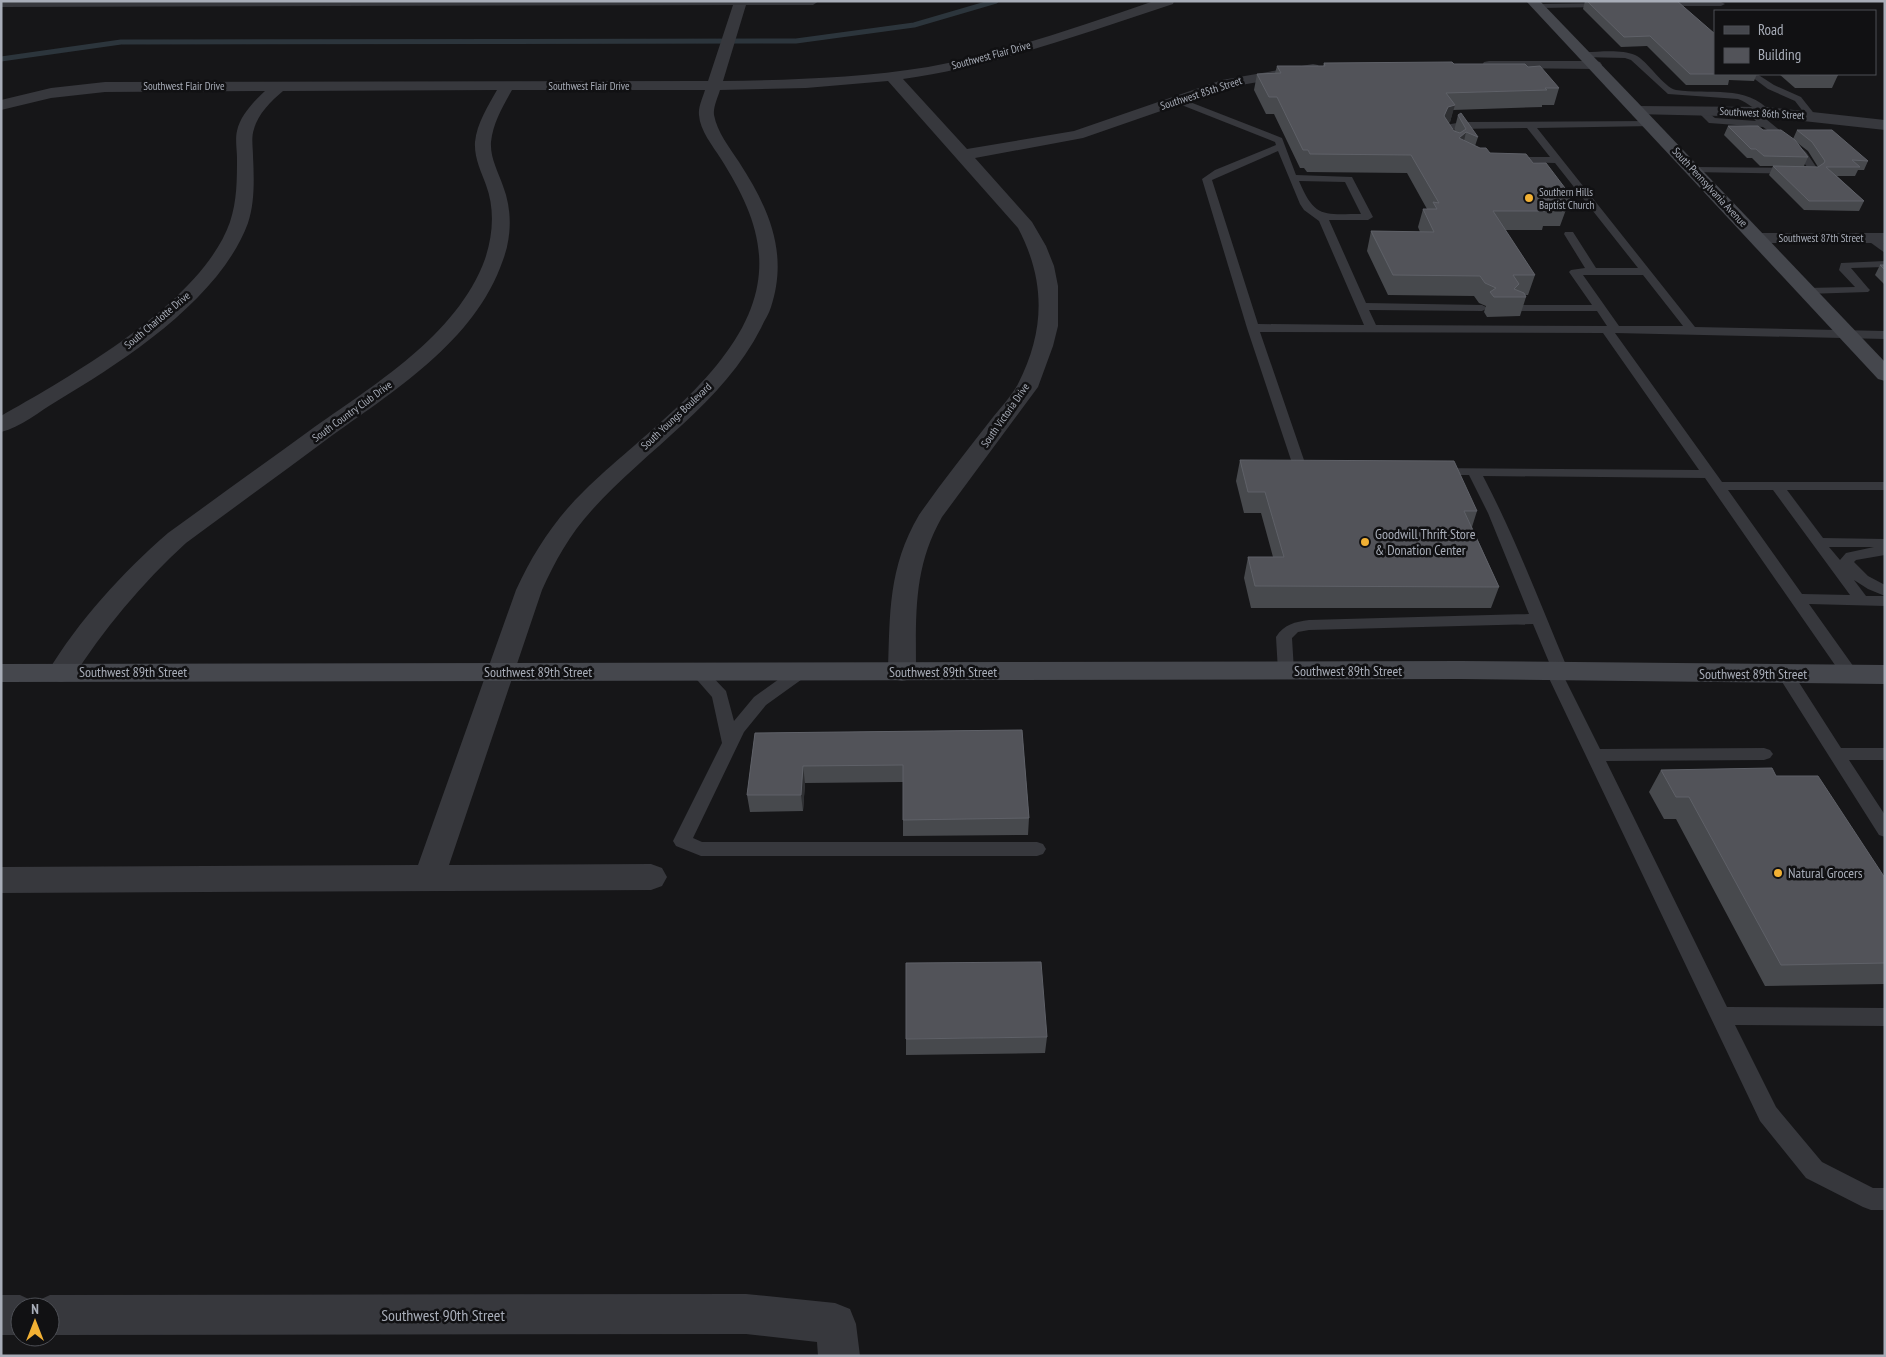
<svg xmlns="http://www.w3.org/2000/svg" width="1886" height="1357" viewBox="0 0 1886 1357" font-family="'PT Sans Narrow',sans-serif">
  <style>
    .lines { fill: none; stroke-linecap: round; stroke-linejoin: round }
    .stream { stroke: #2c353c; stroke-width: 5 }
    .lane { fill: #37383d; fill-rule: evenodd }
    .street { fill: #37383d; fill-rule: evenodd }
    .secondary { fill: #45474d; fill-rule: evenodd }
    .wall { fill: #47494d; fill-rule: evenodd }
    .shaded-wall { fill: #2f3033 }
    .building { fill: #525359; stroke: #5f6168 }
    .poi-dot { fill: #f2b134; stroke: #111113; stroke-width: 2 }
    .labels { text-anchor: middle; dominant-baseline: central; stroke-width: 5; stroke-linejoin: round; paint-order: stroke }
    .far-street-label { font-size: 11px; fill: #a8adb8; stroke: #111113 }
    .far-poi-label { font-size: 11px; fill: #a8adb8; stroke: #111113; text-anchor: start }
    .poi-label { font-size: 14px; fill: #a8adb8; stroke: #111113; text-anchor: start }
    .street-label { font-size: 14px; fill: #a8adb8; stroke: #111113 }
    .near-street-label { font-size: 16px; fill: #a8adb8; stroke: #111113 }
  </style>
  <rect width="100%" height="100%" fill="#161618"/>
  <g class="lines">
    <path class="stream" d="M1,59L121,42L796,41L914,25L996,1"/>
    <g class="lane">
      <path d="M1656,2H1721L1725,4L1721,6H1659L1655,4Z"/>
      <path d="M1608,3L1609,5L1605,7L1537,8L1533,6L1537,4Z"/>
      <path d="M1585,52C1600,52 1621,49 1635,55C1648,61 1663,87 1676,90C1709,95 1746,84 1771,112L1769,114C1759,115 1748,102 1738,99L1668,94L1631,60L1625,58L1582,57L1581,55Z"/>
      <path d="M1748,74H1757L1774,85L1801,97L1816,116L1814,118H1808L1795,101L1768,89Z"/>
      <path d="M1177,97L1282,138L1296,175L1352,177L1373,217L1368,220H1329L1366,303L1482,305L1488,308L1482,311L1369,310L1376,325L1607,326L1597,311H1515L1509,308L1515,305H1592L1569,272L1571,270L1585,268L1564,234L1565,232H1573L1596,268H1638L1555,163L1507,162V158L1510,157H1550L1527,128L1452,129L1451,133L1457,143L1452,146L1449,145L1441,133L1445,125L1463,122L1650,121L1655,124L1653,126L1537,128L1695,327L1885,331V339L1615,333L1722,482H1885V490H1787L1823,538L1885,539V555L1856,560L1854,562L1868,576L1885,585V596L1868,589L1854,580L1866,596H1885V606L1809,604L1856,670L1858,674L1856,678L1850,680L1844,678L1705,478L1483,476C1516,539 1541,606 1569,672L1564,677L1600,749L1764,748L1770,750L1773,754L1770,758L1764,760L1606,761L1727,1007L1885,1008V1026L1735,1025L1776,1107L1822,1162L1873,1188H1885V1210H1871L1863,1207L1806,1178L1760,1121L1546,672L1551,667L1533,624L1309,630L1298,632L1292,638L1294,671L1292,675L1286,677L1280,675L1278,671L1276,637C1284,624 1295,622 1309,620L1529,614L1488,513L1469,475H1437L1432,474L1430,471L1432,468L1699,470L1603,333L1260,332L1305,463L1320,467L1322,470L1315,474L1294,469L1247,328L1202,179L1215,170L1276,145L1275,142L1174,102L1172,100ZM1278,151L1300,204L1304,210L1319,221L1364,325L1258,324L1212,180ZM1299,181L1345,182L1361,214C1324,214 1315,219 1299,181ZM1583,275H1643L1683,326H1619ZM1728,490H1773L1850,595L1802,594ZM1829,547H1874L1846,553L1840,560Z"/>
      <path d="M1702,108L1715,118L1756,121L1747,112L1749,110H1755L1806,152L1819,171L1814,174L1690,172L1689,170L1694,167L1808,168L1792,148L1763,127L1709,123L1697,111Z"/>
      <path d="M1871,235L1885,244V253L1867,240L1866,238L1867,236Z"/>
      <path d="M1885,261V267L1851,268L1868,288L1870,290L1868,292L1806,294L1800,291L1806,288L1855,287L1839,270L1841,263Z"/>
      <path d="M699,667L705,669L726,691L734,721L754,697L793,669L799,667L805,669L807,673L805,677L766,705L744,732L693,838L702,842H1037L1043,844L1046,849L1043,854L1037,856H701L676,846L673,841L722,743L712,697L691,673L693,669Z"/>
      <path d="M1785,668L1791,670L1841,748H1885V760H1849L1885,815V837L1879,835L1777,674L1779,670Z"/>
    </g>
    <g class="street">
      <path d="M1,1H819L813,5H746L723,81C791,80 860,78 928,67C1005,53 1080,26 1154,1H1174L1173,4C1084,33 996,66 903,79L967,149L1074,131L1222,80L1313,64L1318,65L1320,68L1318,71L1313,72L1230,87L1083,138L975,158L1032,222L1046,246L1054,266L1058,286V326L1053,346L1038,387L942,517C913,568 916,615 916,672L912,679L902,681L892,679L888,672C890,613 888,568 919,515C941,483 966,452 990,421C999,409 1011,397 1018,384C1045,331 1046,281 1018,228L888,81L806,88L720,90C718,97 713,107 714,115C717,132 730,148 739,162C768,207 789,252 771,307C769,314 764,321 761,328C723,403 647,449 592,510C570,534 555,561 542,590L449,865L651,864L662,868L667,877L662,886L651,890L1,893V867L418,865L516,590C533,553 555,519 584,491C638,438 724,380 751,308C772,252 750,205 721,159C713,146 700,131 699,115C698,107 703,97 705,90H512C503,106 493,123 491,142C490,158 498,171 503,186C512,209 512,236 503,260C475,342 392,392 326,440C279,475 232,509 186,543C141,584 104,629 71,680L61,682L51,680L47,673C79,620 122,573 168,533C215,499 262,465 309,431C372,386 457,336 485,259C493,235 495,209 486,185C481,171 474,158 475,142C477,123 488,106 497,90L283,91C271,101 258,114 254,129C251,137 253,148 253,156C254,178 255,202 248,223C220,299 124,361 57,401C40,411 21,427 1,432V416C73,375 202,302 230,222C237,201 237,180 237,158C237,150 235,139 237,131C240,116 254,101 265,91L105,92L51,98L1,110V100L51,88L105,82L708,81L733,5L1,7Z"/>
      <path d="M1489,61H1595L1600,62L1602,65L1600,68L1595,69L1484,68L1482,65L1484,62Z"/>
      <path d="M1638,106L1766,107L1885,120V130L1766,117L1633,114L1630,111L1633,108Z"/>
      <path d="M1758,233H1885V243H1758L1752,242L1749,238L1752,234Z"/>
      <path d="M746,1294L835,1303L850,1309L856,1324L860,1356H818L817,1342L746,1334L50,1335V1307H20V1335H1V1295H20L35,1302L50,1295Z"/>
    </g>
    <g class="secondary">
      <path d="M1526,1H1540L1643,108L1885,362V381L1878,379Z"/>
      <path d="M1460,661L1885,665V684L1460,679L1,682V664Z"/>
    </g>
  </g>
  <g class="wall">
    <path d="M1585,1H1677L1715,74H1757L1754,81L1729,80L1728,85H1686L1647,46L1621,47L1583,9Z"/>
    <path d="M1324,63L1454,64L1528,67L1559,88L1554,105H1542V107L1453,110L1450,122L1448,123L1454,131L1458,115L1478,137L1475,146L1490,153L1533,163L1571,196L1560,226H1543L1542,230H1505L1535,275L1528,295H1525L1526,297L1520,316L1487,317L1484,312L1486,306L1479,303L1474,296L1388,295L1367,251L1371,231L1420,232L1418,227L1423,209H1427L1407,173L1307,172L1304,168H1300L1274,114H1266L1254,90L1257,74L1275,73L1277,66H1323Z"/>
    <path d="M1779,74H1837L1838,75L1832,88H1795Z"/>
    <path d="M1728,126L1763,130L1793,139L1797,130L1868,161L1864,170H1858L1855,176H1837L1864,201L1859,211L1804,210L1769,175L1773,166H1760L1752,158H1747L1724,135ZM1795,141L1808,151L1818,167L1804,166L1808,157Z"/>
    <path d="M1880,265H1885V285L1875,275Z"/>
    <path d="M1240,460L1477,511L1472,527L1499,587L1491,608H1251L1244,578L1248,557H1273L1261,513H1244L1236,481Z"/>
    <path d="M1022,730L1029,818L1028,835L903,836V782L805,783L803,811L750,812L747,795L755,733Z"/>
    <path d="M1661,770L1776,776L1885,878V984L1765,986L1676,819H1664L1649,792Z"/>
    <path d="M1047,1037L1045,1053L906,1055V1039Z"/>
  </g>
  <g class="shaded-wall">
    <path d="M1455,105L1450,122L1443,124L1444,116L1448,107Z"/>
    <path d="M1466,132L1462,150L1459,138Z"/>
    <path d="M803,766L805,783L803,811L801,795Z"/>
  </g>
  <g class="building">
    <path d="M1587,1H1677L1715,34V74H1732H1690L1650,36L1624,37Z"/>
    <path d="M1452,62L1454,64H1525L1528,67L1540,66L1559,88H1545L1547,90L1446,93L1455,105L1448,107L1444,116L1454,131L1460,133L1466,129L1458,115L1461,113L1478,137L1466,132L1459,138L1480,148H1486L1490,153L1526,154L1533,163H1546L1571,196H1558L1566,208H1546L1548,211H1493L1535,275H1513L1519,284L1514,289L1524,293L1526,297H1494L1490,292L1496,288L1485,283L1480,276L1393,275L1371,231L1434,232L1423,209H1437L1433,202L1439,203L1411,155L1310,154L1308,150H1303L1277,97H1269L1257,74L1281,73L1277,66H1325L1324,63Z"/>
    <path d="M1799,74H1837L1838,75H1800Z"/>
    <path d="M1728,126H1758L1763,130H1781L1795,140L1808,157L1764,156L1756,149H1751Z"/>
    <path d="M1797,130H1832L1868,161L1852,160L1860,167H1826L1864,201H1809L1773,166L1818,167L1824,163L1825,161L1812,142Z"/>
    <path d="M1880,265H1885V270Z"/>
    <path d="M1240,460L1454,461L1477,511H1464L1499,587L1255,586L1248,557H1284L1265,492H1248Z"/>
    <path d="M1022,730L1029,818L903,820V765L803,766L801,795H747L755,733Z"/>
    <path d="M1772,768L1776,776H1818L1885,878V963L1781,965L1689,797H1676L1661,770Z"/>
    <path d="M1041,962L1047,1037L906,1039V963Z"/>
  </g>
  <g class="poi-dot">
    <circle cx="1529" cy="198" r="5"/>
    <circle cx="1365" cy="542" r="5"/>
    <circle cx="1778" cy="873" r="5"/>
  </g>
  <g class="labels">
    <g class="far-street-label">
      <text transform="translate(991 55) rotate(-15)">Southwest Flair Drive</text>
      <text x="184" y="86">Southwest Flair Drive</text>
      <text x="589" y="86">Southwest Flair Drive</text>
      <text transform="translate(1201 93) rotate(-18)">Southwest 85th Street</text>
      <text transform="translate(1762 113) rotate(3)">Southwest 86th Street</text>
      <text transform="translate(1710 187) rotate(47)">South Pennsylvania Avenue</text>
      <text x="1821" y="238">Southwest 87th Street</text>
      <text transform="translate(157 320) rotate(-40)">South Charlotte Drive</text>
      <text transform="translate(352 411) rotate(-36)">South Country Club Drive</text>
      <text transform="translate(1005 415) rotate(-55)">South Victoria Drive</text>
      <text transform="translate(676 416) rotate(-43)">South Youngs Boulevard</text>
    </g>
    <g class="far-poi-label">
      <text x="1539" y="192">Southern Hills<tspan x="1539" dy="13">Baptist Church</tspan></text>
    </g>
    <g class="poi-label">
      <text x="1375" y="534">Goodwill Thrift Store<tspan x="1375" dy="16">&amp; Donation Center</tspan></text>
      <text x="1788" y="873">Natural Grocers</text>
    </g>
    <g class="street-label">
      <text x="1348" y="671">Southwest 89th Street</text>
      <text x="133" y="672">Southwest 89th Street</text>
      <text x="538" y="672">Southwest 89th Street</text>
      <text x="943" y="672">Southwest 89th Street</text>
      <text x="1753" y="674">Southwest 89th Street</text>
    </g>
    <g class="near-street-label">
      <text x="443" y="1315">Southwest 90th Street</text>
    </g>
  </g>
  <rect width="1886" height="1357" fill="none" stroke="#a8adb8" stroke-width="5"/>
  <rect x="1714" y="10" width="162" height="65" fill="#111113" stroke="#4d4f55"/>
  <rect x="1724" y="26" width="25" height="8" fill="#45474d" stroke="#4d4f55"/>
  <text x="1758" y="35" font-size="15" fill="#a8adb8">Road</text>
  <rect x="1724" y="48" width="25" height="15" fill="#525359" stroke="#4d4f55"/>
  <text x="1758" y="60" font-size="15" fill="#a8adb8">Building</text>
  <g transform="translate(35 1322)"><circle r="24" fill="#111113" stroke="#4d4f55"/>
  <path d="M0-4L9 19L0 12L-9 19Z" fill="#f2b134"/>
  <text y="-8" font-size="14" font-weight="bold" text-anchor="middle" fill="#a8adb8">N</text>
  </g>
</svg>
